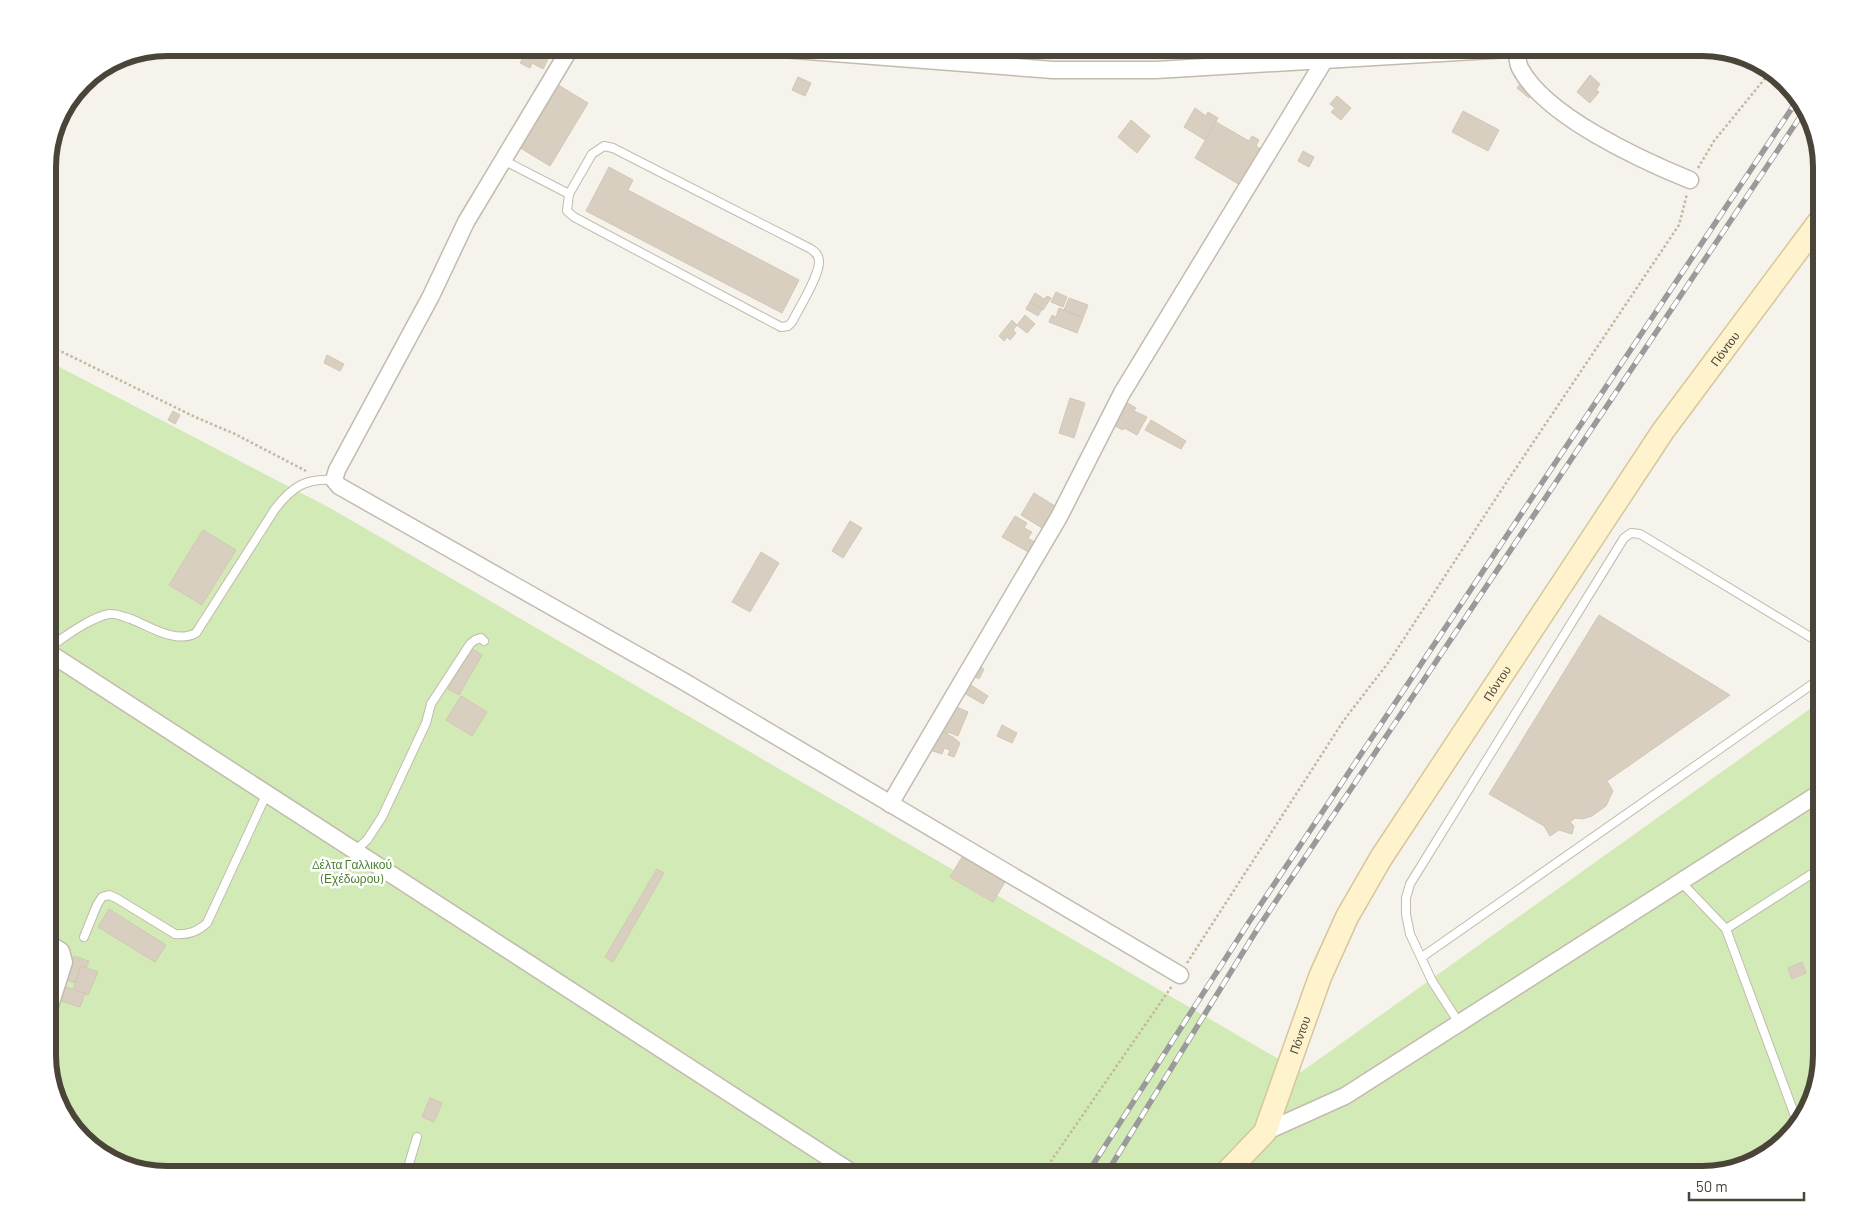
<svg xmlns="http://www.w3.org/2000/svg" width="1869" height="1222" viewBox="0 0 1869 1222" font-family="Barlow,sans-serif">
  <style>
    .green { fill: #d2eab5 }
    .building { fill: #d8cfc1; stroke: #d3c7b4 }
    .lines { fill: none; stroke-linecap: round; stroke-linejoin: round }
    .lane-casing { stroke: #c2bbae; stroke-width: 10 }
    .street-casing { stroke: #c2bbae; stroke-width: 19 }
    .secondary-casing { stroke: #d6c79b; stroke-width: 25 }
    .path { stroke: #c4b79f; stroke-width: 2.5; stroke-dasharray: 2.5 2.5; stroke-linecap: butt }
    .lane { stroke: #fff; stroke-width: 8 }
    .street { stroke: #fff; stroke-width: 16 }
    .secondary { stroke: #fff3cd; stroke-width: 22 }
    .rail-casing { stroke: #9a9a9a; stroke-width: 5.5 }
    .rail { stroke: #fff; stroke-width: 4; stroke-dasharray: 11; stroke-linecap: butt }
    .labels { text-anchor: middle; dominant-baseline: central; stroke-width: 5; stroke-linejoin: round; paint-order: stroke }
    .street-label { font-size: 12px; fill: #4b4439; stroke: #fff }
    .park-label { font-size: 12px; fill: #4a7f2a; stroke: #fff }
    .rim { fill: none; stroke: #4b4439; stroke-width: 6 }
  </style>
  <rect width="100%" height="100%" fill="#f6f3ec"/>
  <path class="green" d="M48,361L330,508L1301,1072L1821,701V1055L1801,1121L1761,1159L1702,1174H167L101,1154L63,1114L48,1062Z"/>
  <g class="building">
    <path d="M519,47H547L544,55L549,57L543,69L532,63L530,68L520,63L525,54L517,50Z"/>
    <path d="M1590,75L1600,84L1596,90L1599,92L1590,103L1577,92Z"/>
    <path d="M798,77L811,83L805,96L792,90Z"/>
    <path d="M1523,80L1535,90L1529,98L1517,88Z"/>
    <path d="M555,83L588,103L550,166L517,146Z"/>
    <path d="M1337,96L1351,108L1341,120L1331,112L1335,108L1330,104Z"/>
    <path d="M1195,108L1206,116L1208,112L1218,118L1205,140L1184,127Z"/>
    <path d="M1463,111L1499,130L1488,151L1452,132Z"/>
    <path d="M1131,120L1150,136L1137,153L1118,137Z"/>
    <path d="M1216,122L1249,141L1252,136L1259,140L1256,146L1261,149L1240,185L1195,158Z"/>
    <path d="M1303,151L1314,157L1309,167L1298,161Z"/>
    <path d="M609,167L633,180L628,190L799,280L782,313L586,211Z"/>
    <path d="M1056,292L1067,297L1063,307L1051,302Z"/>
    <path d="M1035,293L1044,299L1047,296L1051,298L1043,310L1030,302Z"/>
    <path d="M1069,298L1088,305L1083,318L1064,310Z"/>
    <path d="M1030,302L1042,309L1038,316L1026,309Z"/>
    <path d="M1059,308L1083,318L1077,333L1049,322L1052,315L1056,317Z"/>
    <path d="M1025,315L1035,324L1027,333L1017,325Z"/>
    <path d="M1012,320L1017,325L1013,330L1016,333L1010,340L1007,337L1004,341L999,336Z"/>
    <path d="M327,355L344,364L340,371L324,363Z"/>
    <path d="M1070,398L1085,403L1074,438L1059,433Z"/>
    <path d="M1126,402L1136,408L1134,411L1147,417L1137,435L1124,428L1123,430L1113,425Z"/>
    <path d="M173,411L180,415L175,424L168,420Z"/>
    <path d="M1151,420L1186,441L1181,449L1145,430Z"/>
    <path d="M1034,493L1055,506L1042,528L1021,515Z"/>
    <path d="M1015,516L1027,523L1024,528L1032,532L1028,538L1036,543L1030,553L1002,537Z"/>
    <path d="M850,521L862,528L843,558L832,551Z"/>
    <path d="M203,530L236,550L202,605L169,585Z"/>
    <path d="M761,552L779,563L750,612L732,602Z"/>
    <path d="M1599,615L1730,695L1607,781L1613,791L1606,806L1592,816L1582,819L1575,818L1570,822L1574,826L1572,834L1559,830L1550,836L1544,826L1489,794Z"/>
    <path d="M472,649L482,655L459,695L448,689Z"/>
    <path d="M977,665L984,669L979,679L972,675Z"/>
    <path d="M969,684L988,696L983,704L964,693Z"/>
    <path d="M461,696L487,712L472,736L446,720Z"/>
    <path d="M952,705L968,712L958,736L948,732L947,735L938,731Z"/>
    <path d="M1002,725L1017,733L1012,743L997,736Z"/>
    <path d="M940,731L953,737L960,743L954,757L948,755L950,750L944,748L942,754L930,750Z"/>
    <path d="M962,857L1005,882L993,902L950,877Z"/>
    <path d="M657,869L664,873L613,962L605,957Z"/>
    <path d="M109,909L166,945L155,962L98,927Z"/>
    <path d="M74,956L89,961L86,968L81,966L75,983L67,980Z"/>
    <path d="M1802,962L1806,973L1792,979L1788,968Z"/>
    <path d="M81,966L98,972L88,995L73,990Z"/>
    <path d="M62,986L85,993L80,1007L58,1000Z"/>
    <path d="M430,1098L442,1103L434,1122L422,1117Z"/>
  </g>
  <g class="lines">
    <defs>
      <g id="lane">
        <path d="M503,160L569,194L592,154L604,146L613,148L811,249C815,252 819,255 819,261C820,275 799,308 792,322L788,326L781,327L574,217L567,211L569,194"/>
        <path d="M48,648C65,637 89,618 109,614C116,613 124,617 131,619C151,627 176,644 196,633L275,509C292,487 305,478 334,480"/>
        <path d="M356,850L367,840L382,817L426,723L431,704L470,644L475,640L481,638L484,641"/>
        <path d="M1681,882L1726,929L1798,1124"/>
        <path d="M1726,929L1821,868"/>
        <path d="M84,937L97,905L102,897L109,895L116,898L175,934C188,935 197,932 207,923L267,793"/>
        <path d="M1422,957L1814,683L1821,675"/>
        <path d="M1459,1023L1432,981L1410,934L1406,914V898L1410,884L1624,538L1631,533L1640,534L1817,641L1821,650"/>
        <path d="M406,1174L417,1137"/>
      </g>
      <g id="street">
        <path d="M571,47L466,222L431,296L337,470L334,480L339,486L683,681L1180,975"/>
        <path d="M756,47L1053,70H1156L1541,47"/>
        <path d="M1517,49C1517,56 1517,62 1520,68C1545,116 1641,160 1690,180"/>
        <path d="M48,652L854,1174"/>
        <path d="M890,804L1059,517L1122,393L1324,61"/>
        <path d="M48,943L61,951L64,962L48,1012"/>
        <path d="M1265,1132L1345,1096L1821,792"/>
      </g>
      <g id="secondary">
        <path id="s1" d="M1225,1174L1265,1132L1320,977L1347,917L1381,858L1663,431L1821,219"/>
      </g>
    </defs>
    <use href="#lane" class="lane-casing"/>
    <use href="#street" class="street-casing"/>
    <use href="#secondary" class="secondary-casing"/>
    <g class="path">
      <path d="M1698,168L1714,141L1771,71"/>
      <path d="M48,345L195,417L235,434L306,471"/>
      <path d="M1187,963L1344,720L1388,663L1502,489L1679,225L1687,194"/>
      <path d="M1042,1174L1172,986"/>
    </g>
    <use href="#lane" class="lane"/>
    <use href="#street" class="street"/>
    <use href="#secondary" class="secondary"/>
    <defs>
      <g id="rail">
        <path d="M1087,1174L1249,922L1798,99"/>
        <path d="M1106,1174L1258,928L1806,108"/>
      </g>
    </defs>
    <use href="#rail" class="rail-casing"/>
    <use href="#rail" class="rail"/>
  </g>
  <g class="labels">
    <g class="street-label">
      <text stroke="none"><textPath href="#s1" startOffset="971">Πόντου</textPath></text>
      <text stroke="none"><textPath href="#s1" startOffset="566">Πόντου</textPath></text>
      <text stroke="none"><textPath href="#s1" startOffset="161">Πόντου</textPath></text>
    </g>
    <g class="park-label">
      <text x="352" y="864">Δέλτα Γαλλικού<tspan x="352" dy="14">(Εχέδωρου)</tspan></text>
    </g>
  </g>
  <path d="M0 0H1869V1222H0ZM167 56H1702A111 111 0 0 1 1813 167V1055A111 111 0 0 1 1702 1166H167A111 111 0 0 1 56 1055V167A111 111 0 0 1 167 56Z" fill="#fff" fill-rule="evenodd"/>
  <path class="rim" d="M167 56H1702A111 111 0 0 1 1813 167V1055A111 111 0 0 1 1702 1166H167A111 111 0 0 1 56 1055V167A111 111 0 0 1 167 56Z"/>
  <path d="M1689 1192v8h115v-8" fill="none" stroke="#4b4439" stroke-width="2.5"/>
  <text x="1696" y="1192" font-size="15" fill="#4b4439" stroke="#ffffff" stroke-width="4" paint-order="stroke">50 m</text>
</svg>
